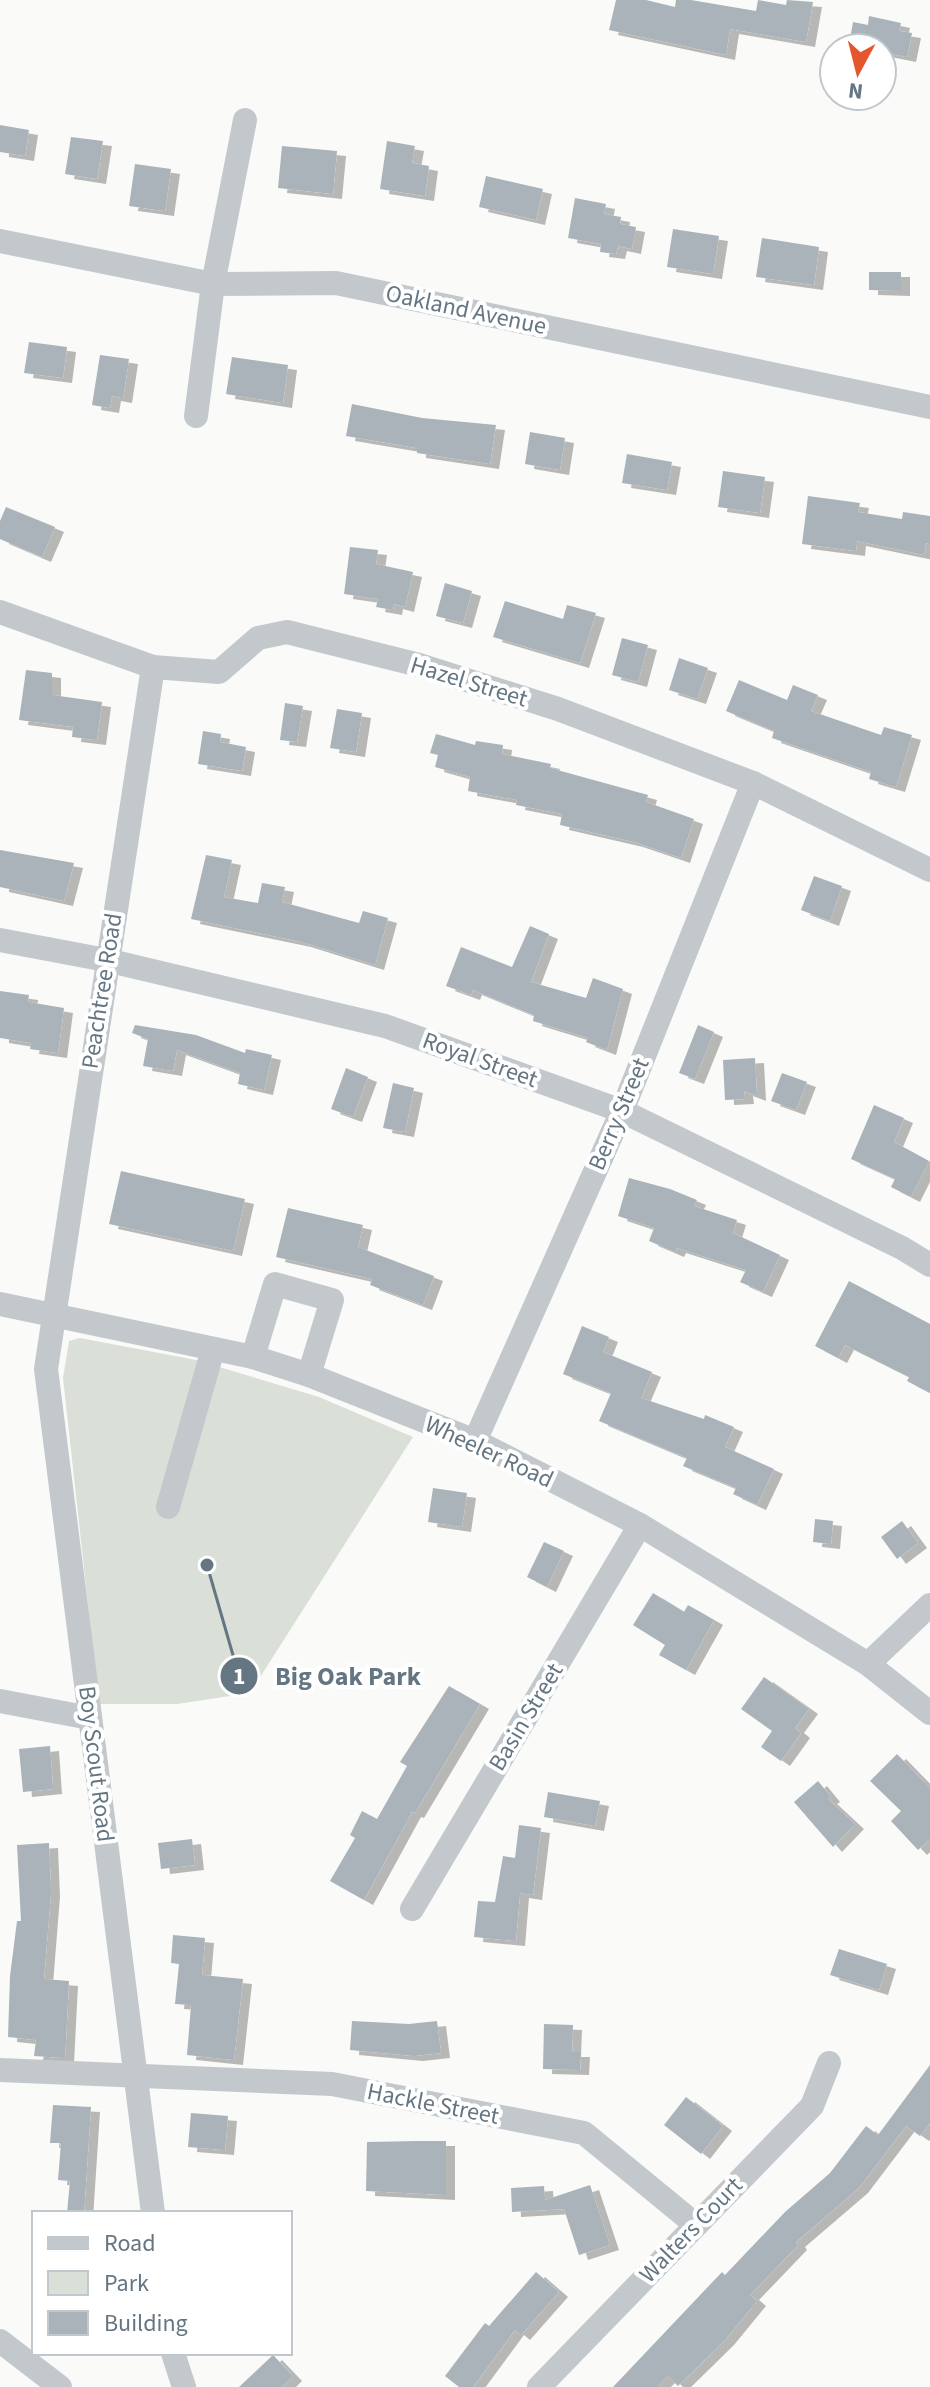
<svg xmlns="http://www.w3.org/2000/svg" width="930" height="2387" viewBox="0 0 930 2387" font-family="'Source Sans 3',sans-serif">
  <style>
    .green { fill: #dadfd7 }
    .building { fill: #aab3b9; filter: url(#shadow) }
    .lines { fill: none; stroke-linecap: round; stroke-linejoin: round }
    .minor { stroke: #c3c8cc; stroke-width: 24 }
    .labels { text-anchor: middle; dominant-baseline: central; stroke-width: 8; stroke-linejoin: round; paint-order: stroke }
    .street-label { font-size: 24px; fill: #657683; stroke: #fff }
    .leader { fill: none; stroke: #657683; stroke-width: 3 }
    .callout-dot { fill: #657683; stroke: #fff; stroke-width: 3 }
    .mark-label { font-size: 24px; text-anchor: middle; font-weight: bold; fill: #fff }
    .callout-label { font-size: 26px; text-anchor: middle; font-weight: bold; fill: #657683; stroke: #fff; stroke-width: 8; stroke-linejoin: round; paint-order: stroke }
  </style>
  <defs>
    <filter id="shadow"><feDropShadow dx="9" dy="5" stdDeviation="0" flood-color="#0004"/></filter>
  </defs>
  <rect width="100%" height="100%" fill="#fafaf8"/>
  <path class="green" d="M80,1338L196,1360L319,1397L413,1437L250,1693L177,1704H99L63,1378L69,1341Z"/>
  <g class="building">
    <path d="M616,0H646L675,7L676,0H691L756,11L758,0L786,5L787,0L813,2L806,42L730,29L726,55L609,30Z"/>
    <path d="M869,16L901,23L899,31L912,33L907,57L882,52V48L849,45L853,22L868,25Z"/>
    <path d="M0,125L29,130L25,156L0,152Z"/>
    <path d="M71,137L103,141L97,179L65,174Z"/>
    <path d="M387,141L415,146L412,163L429,166L425,196L380,189Z"/>
    <path d="M282,146L337,151L333,194L278,188Z"/>
    <path d="M135,164L171,169L165,211L129,206Z"/>
    <path d="M486,176L543,189L536,220L479,207Z"/>
    <path d="M575,198L606,204L604,214L621,217L620,224L636,227L632,249L618,246L616,254L600,252L601,244L568,238Z"/>
    <path d="M673,229L719,236L713,274L667,267Z"/>
    <path d="M762,238L819,247L814,285L756,277Z"/>
    <path d="M869,272H901V291L869,290Z"/>
    <path d="M29,342L67,347L63,378L24,373Z"/>
    <path d="M100,355L129,359L123,398L112,396L110,408L92,405Z"/>
    <path d="M232,357L288,365L283,403L226,394Z"/>
    <path d="M352,404L422,418L496,425L490,464L417,453V448L346,436Z"/>
    <path d="M530,432L565,438L560,470L525,464Z"/>
    <path d="M627,454L672,462L667,490L622,483Z"/>
    <path d="M723,471L765,477L760,513L718,507Z"/>
    <path d="M808,496L860,503L858,512L902,519L903,512L930,516V544L926,543L924,555L857,541L856,551L802,544Z"/>
    <path d="M6,507L55,527L42,557L0,539V521Z"/>
    <path d="M350,547L378,550L376,564L413,572L405,607L394,604L393,610L376,607L378,599L344,594Z"/>
    <path d="M445,583L472,591L463,623L436,616Z"/>
    <path d="M505,601L563,619L567,605L596,613L580,663L493,637Z"/>
    <path d="M622,638L648,645L638,682L612,675Z"/>
    <path d="M679,658L708,668L697,699L669,690Z"/>
    <path d="M26,670L52,673V695L102,702L97,740L72,737L73,727L19,720Z"/>
    <path d="M739,680L787,700L793,685L818,695L811,711L881,735L884,727L912,735L896,787L869,779L871,772L772,738L774,731L726,711Z"/>
    <path d="M285,703L303,706L297,742L280,740Z"/>
    <path d="M337,709L362,713L356,752L330,748Z"/>
    <path d="M203,731L221,734L220,742L246,747L242,771L198,764Z"/>
    <path d="M436,734L475,745L476,741L503,745L502,754L551,764L550,768L648,795L646,802L694,819L681,858L634,842L560,825L562,814L516,805L517,800L468,791L470,777L435,767L438,755L430,753Z"/>
    <path d="M0,850L74,863L64,901L0,887Z"/>
    <path d="M206,855L232,860L224,897L258,903L262,883L285,887L282,902L359,923L363,911L388,918L375,965L302,942L191,919Z"/>
    <path d="M814,876L842,886L830,921L801,910Z"/>
    <path d="M530,926L549,934L531,982L586,998L593,978L623,989L607,1050L586,1042L588,1038L533,1021L534,1015L473,990L471,995L446,986L461,947L512,967Z"/>
    <path d="M0,991L29,995L28,1002L64,1008L58,1053L30,1049L31,1043L0,1038Z"/>
    <path d="M135,1025L196,1035L245,1053L246,1049L272,1055L264,1090L238,1084L240,1073L177,1050L173,1071L143,1066L148,1039L132,1033Z"/>
    <path d="M698,1025L714,1032L695,1079L679,1073Z"/>
    <path d="M755,1058L757,1096L744,1091L745,1099L725,1100L723,1060Z"/>
    <path d="M346,1068L368,1077L353,1117L331,1109Z"/>
    <path d="M782,1073L807,1082L796,1110L771,1101Z"/>
    <path d="M393,1083L414,1088L405,1132L383,1128Z"/>
    <path d="M874,1105L904,1118L894,1142L929,1161L911,1197L891,1187L895,1179L851,1159Z"/>
    <path d="M121,1171L245,1199L233,1251L109,1224Z"/>
    <path d="M629,1178L670,1189L697,1200L694,1206L737,1220L733,1233L780,1255L763,1292L740,1282L746,1270L677,1248L675,1252L649,1241L654,1228L618,1216Z"/>
    <path d="M288,1208L363,1225L358,1247L434,1276L423,1305L370,1285L372,1279L276,1257Z"/>
    <path d="M849,1281L930,1324V1393L907,1381L909,1377L845,1345L838,1358L815,1346Z"/>
    <path d="M582,1326L609,1337L603,1352L652,1372L641,1398L704,1419L705,1415L734,1427L725,1447L774,1469L757,1505L733,1494L736,1488L683,1466L687,1458L599,1421L611,1393L563,1374Z"/>
    <path d="M433,1488L467,1493L462,1527L428,1522Z"/>
    <path d="M815,1519L833,1521L831,1544L813,1542Z"/>
    <path d="M902,1521L918,1543L897,1559L881,1537Z"/>
    <path d="M544,1542L564,1551L547,1587L527,1577Z"/>
    <path d="M653,1593L684,1612L688,1605L714,1620L686,1670L659,1655L665,1645L633,1625Z"/>
    <path d="M764,1677L809,1709L795,1728L801,1733L781,1761L761,1747L772,1731L741,1709Z"/>
    <path d="M449,1686L480,1704L415,1813L412,1812L364,1900L330,1881L355,1838L350,1835L362,1811L377,1819L407,1766L400,1762Z"/>
    <path d="M50,1746L53,1789L23,1792L19,1749Z"/>
    <path d="M897,1754L930,1788V1839L918,1850L891,1821L901,1811L870,1781Z"/>
    <path d="M818,1781L831,1797L828,1799L855,1824L833,1847L794,1802Z"/>
    <path d="M548,1792L600,1801L595,1826L544,1817Z"/>
    <path d="M519,1825L541,1828L533,1895L520,1893L516,1941L474,1937L478,1901L495,1902L503,1856L515,1858Z"/>
    <path d="M192,1839L195,1865L161,1869L158,1843Z"/>
    <path d="M49,1843L51,1892L44,1979L69,1981L65,2058L34,2056L36,2040L8,2037L10,1976L17,1921H21L17,1845Z"/>
    <path d="M173,1935L205,1938L202,1975L243,1979L234,2060L187,2055L191,2005L175,2004L179,1964L171,1963Z"/>
    <path d="M839,1949L887,1964L879,1990L830,1975Z"/>
    <path d="M352,2021L409,2024L437,2021L441,2053L414,2056L350,2050Z"/>
    <path d="M544,2024L573,2025L572,2052H581L580,2070L543,2069Z"/>
    <path d="M930,2065V2123L920,2136L906,2126L859,2188L796,2242L798,2245L750,2295L757,2301L725,2340L678,2386L668,2376L657,2387H613L722,2272L725,2275L785,2212L830,2173L866,2126L878,2135Z"/>
    <path d="M686,2097L723,2126L701,2154L664,2125Z"/>
    <path d="M53,2105L91,2107L84,2213H67L70,2181L58,2180L61,2143H50Z"/>
    <path d="M191,2113L228,2116L225,2150L188,2147Z"/>
    <path d="M418,2141H446V2195L366,2191L367,2142Z"/>
    <path d="M590,2185L610,2245L579,2255L564,2209L512,2212L511,2188L544,2186L545,2200Z"/>
    <path d="M536,2272L559,2292L521,2335L515,2330L473,2387H459L445,2376L485,2323L489,2326Z"/>
    <path d="M273,2355L293,2376L282,2387H239Z"/>
  </g>
  <g class="lines">
    <g class="minor">
      <path d="M0,241L213,284L336,283L930,407"/>
      <path d="M196,416L213,284L245,120"/>
      <path d="M0,612L153,667L219,672L258,638L287,632L419,665L558,709L753,783L930,870"/>
      <path d="M153,667L46,1369L153,2213"/>
      <path d="M0,940L106,960L385,1026L622,1111L902,1248L930,1265"/>
      <path d="M0,1304L253,1357L309,1375L475,1441L640,1525L868,1664L930,1713"/>
      <path d="M253,1357L275,1284L332,1300L309,1375"/>
      <path d="M475,1441L622,1111L753,783"/>
      <path d="M168,1507L213,1349"/>
      <path d="M868,1664L930,1605"/>
      <path d="M0,1701L90,1718"/>
      <path d="M412,1909L640,1525"/>
      <path d="M0,2070L332,2084L584,2133L696,2225"/>
      <path d="M0,2341L60,2387"/>
      <path d="M173,2353L184,2387"/>
      <path d="M539,2387L812,2106L829,2063"/>
    </g>
  </g>
  <g class="labels">
    <g class="street-label">
      <text transform="translate(466 310) rotate(12)">Oakland Avenue</text>
      <text transform="translate(469 682) rotate(17)">Hazel Street</text>
      <text transform="translate(102 991) rotate(-81)">Peachtree Road</text>
      <text transform="translate(480 1060) rotate(20)">Royal Street</text>
      <text transform="translate(619 1114) rotate(-67)">Berry Street</text>
      <text transform="translate(489 1452) rotate(25)">Wheeler Road</text>
      <text transform="translate(526 1717) rotate(-59)">Basin Street</text>
      <text transform="translate(96 1764) rotate(83)">Boy Scout Road</text>
      <text transform="translate(433 2104) rotate(11)">Hackle Street</text>
      <text transform="translate(691 2230) rotate(-46)">Walters Court</text>
    </g>
  </g>
  <path class="leader" d="M207 1565L239 1676"/>
  <g class="callout-dot">
    <circle cx="207" cy="1565" r="8"/>
    <circle cx="239" cy="1676" r="20"/>
  </g>
  <g class="mark-label">
    <text x="239" y="1684">1</text>
  </g>
  <g class="callout-label">
    <text x="348" y="1685">Big Oak Park</text>
  </g>
  <rect x="32" y="2211" width="260" height="144" fill="#ffffff" stroke="#c1c8cd" stroke-width="2"/>
  <rect x="48" y="2237" width="40" height="12" fill="#c3c8cc" stroke="#c1c8cd" stroke-width="2"/>
  <text x="104" y="2251" font-size="24" fill="#657683">Road</text>
  <rect x="48" y="2271" width="40" height="24" fill="#dadfd7" stroke="#c1c8cd" stroke-width="2"/>
  <text x="104" y="2291" font-size="24" fill="#657683">Park</text>
  <rect x="48" y="2311" width="40" height="24" fill="#aab3b9" stroke="#c1c8cd" stroke-width="2"/>
  <text x="104" y="2331" font-size="24" fill="#657683">Building</text>
  <g transform="translate(858 72) rotate(187)"><circle r="38" fill="#ffffff" stroke="#c1c8cd" stroke-width="2"/>
  <path d="M0-6L14 30L0 20L-14 30Z" fill="#e4572e"/>
  <text y="-12" font-size="22" font-weight="bold" text-anchor="middle" fill="#657683">N</text>
  </g>
</svg>
